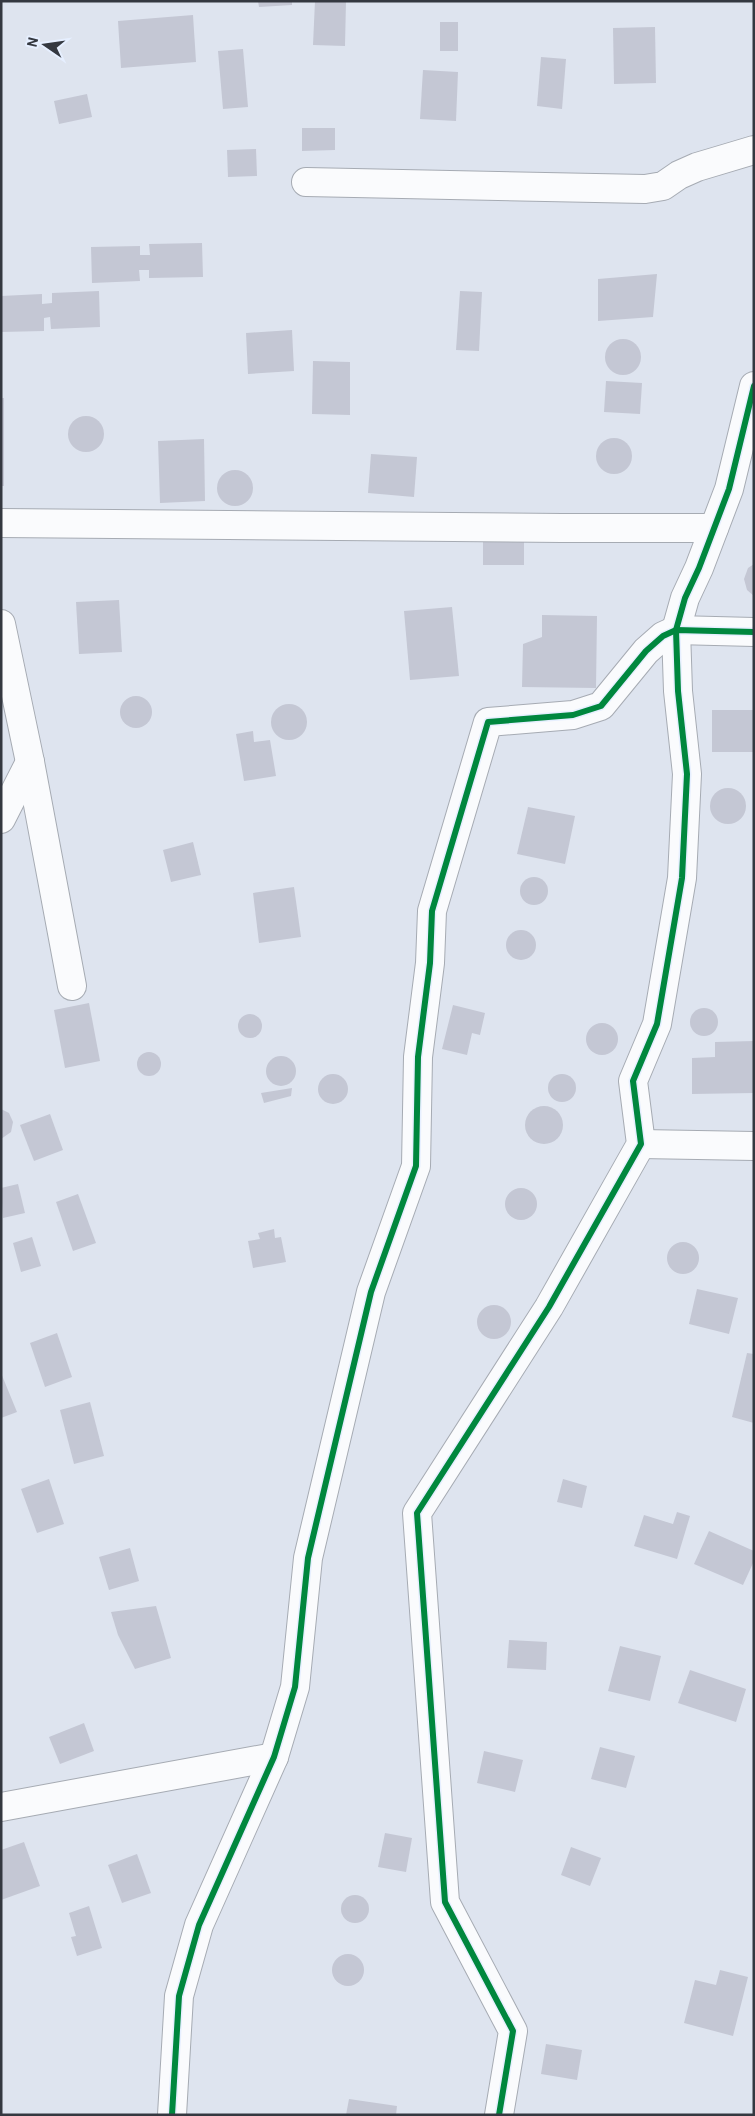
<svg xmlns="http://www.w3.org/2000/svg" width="755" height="2116" viewBox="0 0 755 2116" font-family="Barlow,sans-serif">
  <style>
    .building { fill: #c4c7d4 }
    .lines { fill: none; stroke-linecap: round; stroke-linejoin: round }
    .minor-casing { stroke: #a6abb3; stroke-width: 30 }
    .minor { stroke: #fafbfd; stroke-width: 28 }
    .cycleway-casing { stroke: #e6efff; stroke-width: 9 }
    .cycleway { stroke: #00873e; stroke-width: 6 }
  </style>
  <rect width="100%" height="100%" fill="#dee4ef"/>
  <g class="building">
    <path d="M258,1H292V5L259,7Z"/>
    <path d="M315,1H346L345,46L313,45Z"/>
    <path d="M193,15L196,62L121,68L118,21Z"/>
    <rect x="440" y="22" width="18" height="29"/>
    <path d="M655,27L656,83L614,84L613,28Z"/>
    <path d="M243,49L248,107L223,109L218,51Z"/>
    <path d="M541,57L566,59L562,109L537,106Z"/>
    <path d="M423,70L458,72L456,121L420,119Z"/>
    <path d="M87,94L92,117L59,124L54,101Z"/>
    <path d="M302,128H335V150L302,151Z"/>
    <path d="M256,149L257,176L228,177L227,150Z"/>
    <path d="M202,243L203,277L149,278V270H139L140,281L92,283L91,247L140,246V255H150L149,244Z"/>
    <path d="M657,274L653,317L598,321V279Z"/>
    <path d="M99,291L100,327L51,329L50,317L44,318V331L1,332V296L42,294V304L52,303V293Z"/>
    <path d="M460,291L482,292L479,351L456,350Z"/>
    <path d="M292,330L294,371L248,374L246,333Z"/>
    <circle cx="623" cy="357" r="18"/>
    <path d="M313,361L350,362V415L312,414Z"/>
    <path d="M606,381L642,383L640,414L604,412Z"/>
    <rect x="1" y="398" width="3" height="88"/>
    <circle cx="86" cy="434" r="18"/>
    <circle cx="614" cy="456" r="18"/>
    <path d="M204,439L205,501L160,503L158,441Z"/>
    <path d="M371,454L417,457L414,497L368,493Z"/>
    <circle cx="235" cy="488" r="18"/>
    <rect x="483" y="533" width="41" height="32"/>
    <path d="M754,564V596L747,590L744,579L748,568Z"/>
    <path d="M119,600L122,652L79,654L76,602Z"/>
    <path d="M452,607L459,676L410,680L404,611Z"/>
    <path d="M542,615L597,616L596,688L522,687L523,644L542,637Z"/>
    <circle cx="136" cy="712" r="16"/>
    <circle cx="289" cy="722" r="18"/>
    <rect x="712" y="710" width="42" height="42"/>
    <path d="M253,731L254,742L270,740L276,776L244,781L236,734Z"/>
    <circle cx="728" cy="806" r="18"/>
    <path d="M528,807L575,816L565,864L517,854Z"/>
    <path d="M193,842L201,875L171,882L163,850Z"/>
    <circle cx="534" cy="891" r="14"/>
    <path d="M294,887L301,937L259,943L253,893Z"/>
    <circle cx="521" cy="945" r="15"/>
    <path d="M89,1003L100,1061L65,1068L54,1010Z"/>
    <path d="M453,1005L485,1013L480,1035L472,1033L467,1055L442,1049Z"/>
    <circle cx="704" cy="1022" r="14"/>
    <circle cx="250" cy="1026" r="12"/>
    <circle cx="602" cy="1039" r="16"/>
    <path d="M754,1041V1093L692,1094V1058L715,1057V1042Z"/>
    <circle cx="149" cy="1064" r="12"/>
    <circle cx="281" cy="1071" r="15"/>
    <circle cx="333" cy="1089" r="15"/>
    <circle cx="562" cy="1088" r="14"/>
    <path d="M292,1088L291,1096L264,1103L261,1093Z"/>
    <circle cx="544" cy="1125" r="19"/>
    <path d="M1,1109L9,1113L13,1122L11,1132L1,1139Z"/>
    <path d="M50,1114L63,1150L34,1161L20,1125Z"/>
    <path d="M18,1184L25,1213L3,1218L1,1188Z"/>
    <circle cx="521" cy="1204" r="16"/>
    <path d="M78,1194L96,1243L73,1251L56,1202Z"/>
    <path d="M274,1229L275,1238L281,1237L286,1262L253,1268L248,1241L260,1239L258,1233Z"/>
    <path d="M32,1237L41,1266L21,1272L13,1243Z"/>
    <circle cx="683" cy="1258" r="16"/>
    <path d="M697,1289L738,1298L729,1334L689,1324Z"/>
    <circle cx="494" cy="1322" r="17"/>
    <path d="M57,1333L72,1377L45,1387L30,1343Z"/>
    <path d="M747,1353L754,1354V1423L732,1417Z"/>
    <path d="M1,1373L17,1412L1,1418Z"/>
    <path d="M90,1402L104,1456L74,1464L60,1410Z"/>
    <path d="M49,1479L64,1524L37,1533L21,1489Z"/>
    <path d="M563,1479L587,1486L582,1508L557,1502Z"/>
    <path d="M677,1512L690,1516L677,1559L634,1546L644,1515L673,1524Z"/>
    <path d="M709,1531L754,1551V1561L743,1585L694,1564Z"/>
    <path d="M130,1548L139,1581L109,1590L99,1557Z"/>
    <path d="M156,1606L171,1658L135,1669L118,1635L111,1612Z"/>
    <path d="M509,1640L547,1642L546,1670L507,1668Z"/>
    <path d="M620,1646L661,1656L650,1701L608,1691Z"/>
    <path d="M690,1670L746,1689L736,1722L678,1703Z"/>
    <path d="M84,1723L94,1751L60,1764L49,1737Z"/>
    <path d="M600,1747L635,1756L626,1788L591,1779Z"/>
    <path d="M484,1751L523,1760L515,1792L477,1783Z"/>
    <path d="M385,1833L412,1838L406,1872L378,1867Z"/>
    <path d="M24,1842L40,1886L1,1900V1850Z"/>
    <path d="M571,1847L601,1858L590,1886L561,1875Z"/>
    <path d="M137,1854L151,1893L122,1903L108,1865Z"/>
    <circle cx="355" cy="1909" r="14"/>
    <path d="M89,1906L102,1948L77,1956L71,1937L76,1936L69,1913Z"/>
    <circle cx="348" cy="1970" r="16"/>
    <path d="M720,1970L748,1977L733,2036L684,2023L695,1980L716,1985Z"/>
    <path d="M546,2044L582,2050L577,2080L541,2074Z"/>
    <path d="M349,2099L397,2106L396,2115H346Z"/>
  </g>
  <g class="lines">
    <defs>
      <g id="minor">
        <path d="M306,182L645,189L663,186L679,175L697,167L754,150"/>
        <path d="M1,523L562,528H714"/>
        <path d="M1,624L30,762L72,986"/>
        <path d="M1,819L30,762"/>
        <path d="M641,1144L754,1146"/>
        <path d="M1,1807L274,1757"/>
        <path d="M172,2115L179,1996L199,1925L274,1757L295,1687L308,1558L371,1292L416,1166L418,1057L430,963L432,911L488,722L573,715L601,706L646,651L663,636L676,630L754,632"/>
        <path d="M499,2115L513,2031L445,1902L417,1513L549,1307L641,1144L633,1081L657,1024L682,878L687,774L678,691L676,630L685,598L699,568L729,489L754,386"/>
      </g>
    </defs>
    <use href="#minor" class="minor-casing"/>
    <use href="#minor" class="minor"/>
    <defs>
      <g id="cycleway">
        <path d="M172,2115L179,1996L199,1925L274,1757L295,1687L308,1558L371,1292L416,1166L418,1057L430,963L432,911L488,722L573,715L601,706L646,651L663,636L676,630L754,632"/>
        <path d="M499,2115L513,2031L445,1902L417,1513L549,1307L641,1144L633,1081L657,1024L682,878L687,774L678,691L676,630L685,598L699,568L729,489L754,386"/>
      </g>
    </defs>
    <use href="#cycleway" class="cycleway-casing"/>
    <use href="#cycleway" class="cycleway"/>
  </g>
  <rect width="755" height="2116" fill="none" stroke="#343840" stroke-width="5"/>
  <g transform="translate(45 45) rotate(283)" stroke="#e6efff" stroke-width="4" paint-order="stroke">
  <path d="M0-4L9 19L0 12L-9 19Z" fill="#343840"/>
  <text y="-8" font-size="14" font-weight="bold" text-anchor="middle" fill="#343840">N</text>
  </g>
</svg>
